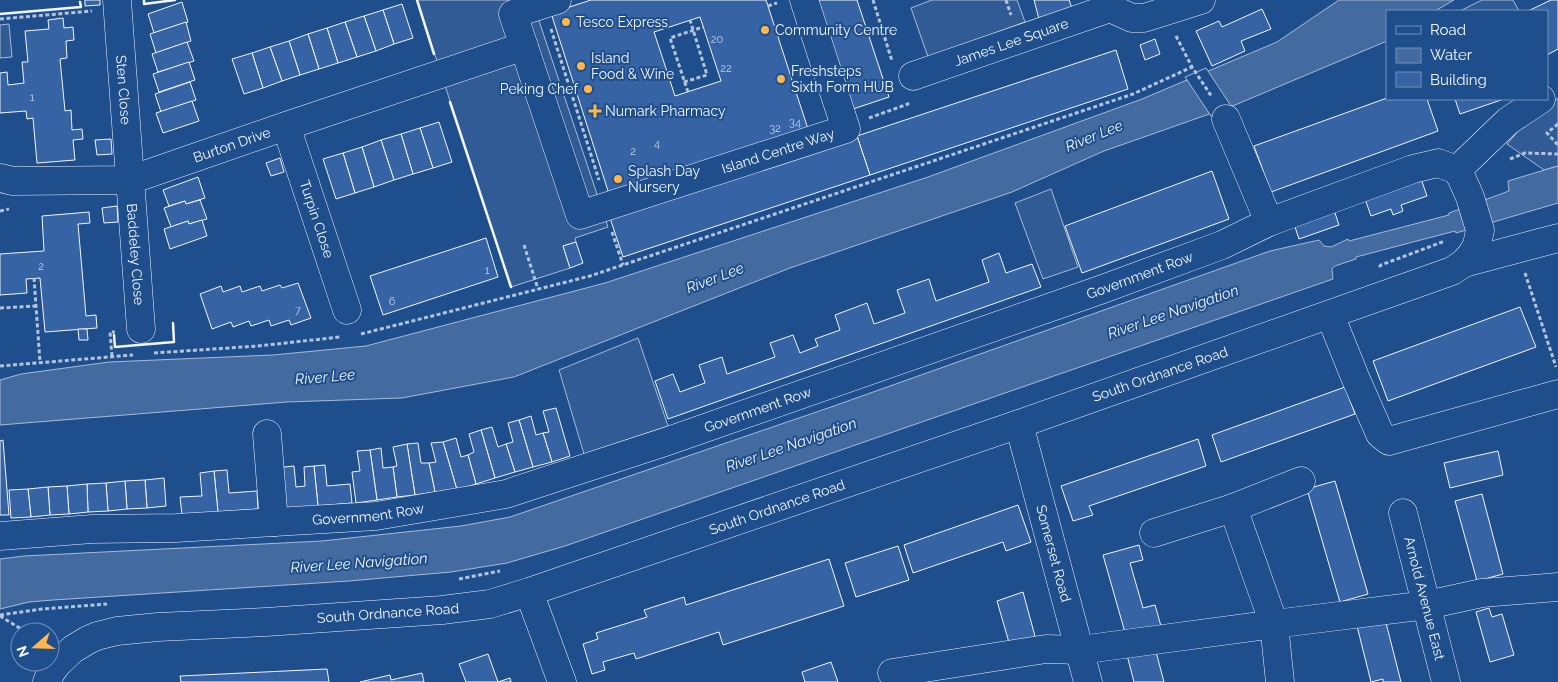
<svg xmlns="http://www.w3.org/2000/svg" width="1558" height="682" viewBox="0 0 1558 682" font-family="Raleway,sans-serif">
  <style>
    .built { fill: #305b95; stroke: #a8bbd7 }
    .water { fill: #446ba0; stroke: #a8bbd7 }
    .pier { fill: #1f4e8c; stroke: #a8bbd7 }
    .building { fill: #3563a3; stroke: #f2f6ff; fill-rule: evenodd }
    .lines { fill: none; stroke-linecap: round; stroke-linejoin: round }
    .minor-casing { stroke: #f2f6ff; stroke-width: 29 }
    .path { stroke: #b3c4dc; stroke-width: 3; stroke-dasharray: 4 2.5; stroke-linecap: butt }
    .minor { stroke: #1f4e8c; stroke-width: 28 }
    .wall { stroke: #f2f6ff; stroke-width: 2.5 }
    .poi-dot { fill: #ffb74d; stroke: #1f4e8c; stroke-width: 2 }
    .labels { text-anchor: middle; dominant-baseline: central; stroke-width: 4; stroke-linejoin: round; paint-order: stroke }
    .number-label { font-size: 11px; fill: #c3d1e8 }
    .poi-label { font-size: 14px; fill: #f2f6ff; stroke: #1f4e8c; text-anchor: start }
    .street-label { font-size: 14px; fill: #f2f6ff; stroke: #1f4e8c }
    .water-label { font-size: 15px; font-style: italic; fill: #f2f6ff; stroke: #1f4e8c }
  </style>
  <rect width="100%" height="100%" fill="#1f4e8c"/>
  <g class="built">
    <path d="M417,0H532L608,227L575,238L576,242L563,246L570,268L511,287Z"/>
    <path d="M932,0H1017L1025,22L928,57L911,8Z"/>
    <path d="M1482,0H1513L1519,11H1460Z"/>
    <path d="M9,24L12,57L0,58V25Z"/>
    <path d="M1558,98V166L1544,170L1507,144L1526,122Z"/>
    <path d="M1051,189L1078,267L1043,279L1015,203Z"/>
    <path d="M638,338L668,426L584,454L559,370Z"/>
  </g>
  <g class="water">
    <path d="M1339,0H1454L1435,11H1387V41L1235,105L1104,151L1012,192L790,268L514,377L402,398L287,402L0,425V380L21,374L109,362L273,355L366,346L605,283L928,177L1142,99L1277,42Z"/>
    <path d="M1558,166V203L1456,233L1455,231L1356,257V259L1335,266L1332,269L1333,279L565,546L507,563L451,572L349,581L53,600L29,602L0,609V559L24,556L322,541L461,526L510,517L831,407L1270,251L1319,240L1324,246L1331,247L1348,239L1349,241L1449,215V213L1509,191L1508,181Z"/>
  </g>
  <path class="pier" d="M1206,68L1233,109L1211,116L1185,77Z"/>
  <g class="building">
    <path d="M85,0H100V5L85,6Z"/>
    <path d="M591,0H766L808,129L609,194L551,13ZM700,17L721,81L675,96L654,32Z"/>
    <path d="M814,0H857L889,97L850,110Z"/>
    <path d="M1034,0H1069L1072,8L1039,19Z"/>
    <path d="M1551,0H1558V49L1547,55V11H1528Z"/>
    <path d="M182,2L188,22L154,33L148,14Z"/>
    <path d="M402,4L413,38L394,44L383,10Z"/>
    <path d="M1262,9L1271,29L1241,41L1245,51L1212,66L1196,31L1219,21L1222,27Z"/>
    <path d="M383,10L394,44L376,51L364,16Z"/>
    <path d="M364,16L376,51L357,57L345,22Z"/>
    <path d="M63,18L64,28L73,27L74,40L66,41L67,58L60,59L65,111L71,110L72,130L82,129L83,139L73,140L75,160L37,163L33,118L27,119L26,111L0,113V73L7,72L8,85L24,83L22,62H28L25,31L49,29L48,20Z"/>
    <path d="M186,22L191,41L156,53L150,34Z"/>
    <path d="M345,22L357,57L338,63L327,28Z"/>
    <path d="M327,28L338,63L319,69L308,34Z"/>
    <path d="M308,34L319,69L300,75L289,41Z"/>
    <path d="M1155,39L1160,54L1145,60L1140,45Z"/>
    <path d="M289,41L300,75L282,81L270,47Z"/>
    <path d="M187,42L194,61L158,72L152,54Z"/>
    <path d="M270,47L282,81L263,88L252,53Z"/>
    <path d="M1116,50L1128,89L870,175L857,136Z"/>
    <path d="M252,53L263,88L244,94L232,59Z"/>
    <path d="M189,62L195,80L159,92L153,74Z"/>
    <path d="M190,82L196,100L161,112L155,94Z"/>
    <path d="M1387,98L1427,99L1438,131L1271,192L1254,146Z"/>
    <path d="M1455,99H1504L1460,114Z"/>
    <path d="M192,101L199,121L163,133L156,113Z"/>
    <path d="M439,122L452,162L433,168L420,128Z"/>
    <path d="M420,128L433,168L413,174L401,134Z"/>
    <path d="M401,134L413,174L394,180L381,140Z"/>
    <path d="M857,136L870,175L623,257L610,218Z"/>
    <path d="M111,139L112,154L97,155L95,140Z"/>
    <path d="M381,140L394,180L374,187L362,147Z"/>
    <path d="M362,147L374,187L355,193L343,153Z"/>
    <path d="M343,153L355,193L336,199L323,159Z"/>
    <path d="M280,158L284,172L271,176L266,163Z"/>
    <path d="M1212,171L1229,219L1082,273L1065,226Z"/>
    <path d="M1420,176L1427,196L1401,205L1403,211L1393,215L1391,209L1371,216L1364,196Z"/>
    <path d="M198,177L205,198L186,204L185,201L169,206L163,190Z"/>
    <path d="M200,200L207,219L189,224L188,221L171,227L164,208L185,201L186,204Z"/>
    <path d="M117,206L118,222L104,223L102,208Z"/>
    <path d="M1333,207L1339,225L1299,239L1293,221Z"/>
    <path d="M89,212L90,223L78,224L86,316L96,315L97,328L45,332L40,278L26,279L27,293L0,295V254L44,251L42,216Z"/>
    <path d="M202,220L207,236L170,249L164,229L188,221L189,224Z"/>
    <path d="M486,238L498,277L383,315L370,276Z"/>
    <path d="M576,242L583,263L570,268L563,246Z"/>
    <path d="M999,253L1006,273L1032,264L1041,287L668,419L655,381L673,374L680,392L705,383L699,365L722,357L727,374L775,357L770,343L793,335L800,353L818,346L815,339L840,330L835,315L867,303L874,324L905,313L897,290L929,279L936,301L989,282L982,260Z"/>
    <path d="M298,283L311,318L291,325L289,320L271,326L269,320L251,326L249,321L233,327L231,322L212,329L200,294L221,286L223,292L240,286L242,292L260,286L262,291L280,285L282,288Z"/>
    <path d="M1520,307L1536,347L1388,401L1373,361Z"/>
    <path d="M78,329H87L88,340H79Z"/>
    <path d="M1345,387L1355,414L1221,462L1212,435Z"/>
    <path d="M556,408L570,456L552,462L543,433L549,432L543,411Z"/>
    <path d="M531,416L536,435L543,433L552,462L533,467L519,420Z"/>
    <path d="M519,420L533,467L515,472L506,444L513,442L508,423Z"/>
    <path d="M492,427L498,447L506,444L515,472L495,478L481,430Z"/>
    <path d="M481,430L495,478L476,484L468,455L474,452L469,434Z"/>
    <path d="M456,438L461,457L468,455L476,484L457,490L443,442Z"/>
    <path d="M1198,439L1206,466L1089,506L1093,515L1073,521L1061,486Z"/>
    <path d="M3,440L9,515H0V441Z"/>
    <path d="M443,442L457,490L435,492L429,463L436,462L431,443Z"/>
    <path d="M418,443L421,463H429L435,492L415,495L407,444Z"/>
    <path d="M407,444L415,495L397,497L393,467L397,466L393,447Z"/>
    <path d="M381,448L383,468L393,467L397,497L377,500L370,450Z"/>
    <path d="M370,450L377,500L356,503L352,472L360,471L357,451Z"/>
    <path d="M1498,451L1503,475L1450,488L1444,463Z"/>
    <path d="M325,465L327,486L350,484L352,503L318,506L314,466Z"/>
    <path d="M294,466L296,487L305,486L304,467L314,466L318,506L278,509L275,468Z"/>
    <path d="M227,470L229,493L257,491L258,509L218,512L214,471Z"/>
    <path d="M214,471L218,512L182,515L180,497L202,496L200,473Z"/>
    <path d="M164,478L166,506L147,508L145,480Z"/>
    <path d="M145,480L147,508L127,509L125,481Z"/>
    <path d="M125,481L127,509L108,511L106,483Z"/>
    <path d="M1335,481L1368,594L1340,602L1307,489Z"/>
    <path d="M106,483L108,511L88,512L87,484Z"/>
    <path d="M87,484L88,512L69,514L67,486Z"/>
    <path d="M67,486L69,514L50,515L48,487Z"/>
    <path d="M48,487L50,515L31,517L28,489Z"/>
    <path d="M28,489L31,517L11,518L9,490Z"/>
    <path d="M1482,494L1503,574L1477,581L1455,501Z"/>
    <path d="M1018,505L1031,542L1006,551L1003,542L913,573L904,545Z"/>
    <path d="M1139,545L1143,560L1130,563L1143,608L1155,605L1161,626L1126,636L1103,555Z"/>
    <path d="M898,546L909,580L856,597L845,563Z"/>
    <path d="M829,559L844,606L723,645L719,632L636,659L634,653L603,662L605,670L592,674L583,644L598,639L596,633L647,617L644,610L684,597L686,605Z"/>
    <path d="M1023,592L1036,640L1010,646L997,601Z"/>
    <path d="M1489,608L1492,617L1502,614L1514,655L1490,662L1476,612Z"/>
    <path d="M1385,619L1401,682H1383V679L1371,682L1357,626Z"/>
    <path d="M1155,648L1164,682H1134L1127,655Z"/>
    <path d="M488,654L498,682L510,678L511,682H466L459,664Z"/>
    <path d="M831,662L838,682H805L802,672Z"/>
    <path d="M327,669L329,682H181L180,676Z"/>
    <path d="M422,673L424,682H360L390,675L391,680Z"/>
  </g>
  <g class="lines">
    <defs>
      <g id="minor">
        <path id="s1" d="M117,0L141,329"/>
        <path id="s2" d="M557,0L513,14L580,215L846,129L804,0"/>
        <path d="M1107,0L1110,8L1132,18H1144L1201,0"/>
        <path id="s3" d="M913,76L1110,8"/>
        <path d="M1226,119L1269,222"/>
        <path id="s4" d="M286,126L347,310"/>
        <path d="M1457,170L1508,121L1541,99"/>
        <path id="s5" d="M0,178L13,181L130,180L286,126L524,46"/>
        <path d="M1464,263L1558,238"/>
        <path d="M1330,315L1355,377L1380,434L1389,441L1558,394"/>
        <path id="s6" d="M1019,424L1088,682"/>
        <path d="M267,434L274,522"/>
        <path d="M1233,508L1274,624L1280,682"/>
        <path id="s7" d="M1403,513L1446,682"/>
        <path d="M1154,533L1233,508L1301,481"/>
        <path id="s8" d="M0,536L92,529L176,528L376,516L506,494L665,442L1100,290L1222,245L1269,222L1413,169L1438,163L1457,170L1462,179L1470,197L1480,230L1477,245L1472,254L1464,263L1452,271L1019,424L529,592L490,604L442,610L266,622L158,627L117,631L97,636L88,640L73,649L58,663L51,672L47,682"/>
        <path d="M529,592L562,682"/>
        <path d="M892,673L1046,649L1080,650L1274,624L1427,605L1482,593L1558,587"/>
      </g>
    </defs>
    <use href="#minor" class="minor-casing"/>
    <g class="path">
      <path d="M873,0L892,61"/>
      <path d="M1006,0L1011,15"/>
      <path d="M768,6L777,3"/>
      <path d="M0,19L92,11"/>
      <path d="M551,29L599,180"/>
      <path d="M1176,36L1192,67L1212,97"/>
      <path d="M684,82L707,75L690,20"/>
      <path d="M688,92L670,38L703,27"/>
      <path d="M869,118L908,104L907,102"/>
      <path d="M1558,124L1547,133L1558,145"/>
      <path d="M1510,159L1525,153L1558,154"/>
      <path d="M0,211L9,209"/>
      <path d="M612,232L623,265"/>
      <path d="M524,245L538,289"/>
      <path d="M1379,267L1381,265L1445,241"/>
      <path d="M1525,273L1556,367"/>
      <path d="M34,278L40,362"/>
      <path d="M0,308L36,306"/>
      <path d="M361,334L590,276L1133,94L1192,67"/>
      <path d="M154,353L258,346L340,337"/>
      <path d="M112,356L110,332H115"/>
      <path d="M0,366L133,355"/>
      <path d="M459,579L500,571"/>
      <path d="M0,615L42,609L107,604"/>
      <path d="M0,616L26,632"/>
    </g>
    <use href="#minor" class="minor"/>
    <g class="wall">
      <path d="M144,0V4L175,0"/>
      <path d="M417,0L434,54"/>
      <path d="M0,14L81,7L80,2"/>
      <path d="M450,102L511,287"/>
      <path d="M114,335L115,347L174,342L173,323"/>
    </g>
  </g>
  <g class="poi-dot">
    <circle cx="566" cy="22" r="5"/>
    <circle cx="765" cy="30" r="5"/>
    <circle cx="581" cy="66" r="5"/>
    <circle cx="781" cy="79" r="5"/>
    <circle cx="588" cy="89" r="5"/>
    <path d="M592.5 103.5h5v5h5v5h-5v5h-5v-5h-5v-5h5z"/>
    <circle cx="618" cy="179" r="5"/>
  </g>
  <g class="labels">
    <g class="number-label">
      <text x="717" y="39">20</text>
      <text x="726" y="68">22</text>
      <text x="32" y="97">1</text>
      <text x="795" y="122">34</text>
      <text x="775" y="128">32</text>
      <text x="657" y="143">4</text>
      <text x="633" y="151">2</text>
      <text x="41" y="266">2</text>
      <text x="487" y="270">1</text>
      <text x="392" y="301">6</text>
      <text x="298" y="310">7</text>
    </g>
    <g class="poi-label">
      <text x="576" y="22">Tesco Express</text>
      <text x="775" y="30">Community Centre</text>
      <text x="591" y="58">Island<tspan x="591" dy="16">Food &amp; Wine</tspan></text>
      <text x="791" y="71">Freshsteps<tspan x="791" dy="16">Sixth Form HUB</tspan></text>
      <text x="578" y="89" text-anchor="end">Peking Chef</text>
      <text x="605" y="111">Numark Pharmacy</text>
      <text x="628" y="171">Splash Day<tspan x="628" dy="16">Nursery</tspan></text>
    </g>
    <g class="street-label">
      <text stroke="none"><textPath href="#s3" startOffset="104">James Lee Square</textPath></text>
      <text stroke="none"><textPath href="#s1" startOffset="90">Sten Close</textPath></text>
      <text stroke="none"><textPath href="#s5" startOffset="238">Burton Drive</textPath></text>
      <text stroke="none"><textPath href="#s2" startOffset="466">Island Centre Way</textPath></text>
      <text stroke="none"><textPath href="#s4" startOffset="98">Turpin Close</textPath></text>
      <text stroke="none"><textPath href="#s1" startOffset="255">Baddeley Close</textPath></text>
      <text stroke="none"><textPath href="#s8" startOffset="1179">Government Row</textPath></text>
      <text transform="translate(1160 374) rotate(-19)">South Ordnance Road</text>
      <text stroke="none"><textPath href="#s8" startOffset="774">Government Row</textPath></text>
      <text transform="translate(777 507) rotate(-19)">South Ordnance Road</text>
      <text stroke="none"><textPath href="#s8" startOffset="369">Government Row</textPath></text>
      <text stroke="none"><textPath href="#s6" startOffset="134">Somerset Road</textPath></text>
      <text stroke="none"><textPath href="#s7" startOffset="88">Arnold Avenue East</textPath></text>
      <text transform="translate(388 613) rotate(-4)">South Ordnance Road</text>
    </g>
    <g class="water-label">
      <text transform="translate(1094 136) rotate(-22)">River Lee</text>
      <text transform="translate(715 278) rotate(-21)">River Lee</text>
      <text transform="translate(1173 312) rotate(-19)">River Lee Navigation</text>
      <text transform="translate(325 377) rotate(-5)">River Lee</text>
      <text transform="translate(791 445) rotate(-19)">River Lee Navigation</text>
      <text transform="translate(359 563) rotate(-4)">River Lee Navigation</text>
    </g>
  </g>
  <rect x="1386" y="10" width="162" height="90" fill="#1f4e8c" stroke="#7391ba"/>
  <rect x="1396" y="26" width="25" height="8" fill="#1f4e8c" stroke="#7391ba"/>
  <text x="1430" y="35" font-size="15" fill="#f2f6ff">Road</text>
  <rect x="1396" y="48" width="25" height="15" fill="#446ba0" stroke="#7391ba"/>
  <text x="1430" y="60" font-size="15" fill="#f2f6ff">Water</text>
  <rect x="1396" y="72" width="25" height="15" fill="#3563a3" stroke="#7391ba"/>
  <text x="1430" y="85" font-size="15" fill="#f2f6ff">Building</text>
  <g transform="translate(35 647) rotate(250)"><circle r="24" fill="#1f4e8c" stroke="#7391ba"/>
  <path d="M0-4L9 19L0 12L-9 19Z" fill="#ffb74d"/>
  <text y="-8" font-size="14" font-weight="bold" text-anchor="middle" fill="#f2f6ff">N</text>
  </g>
</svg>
